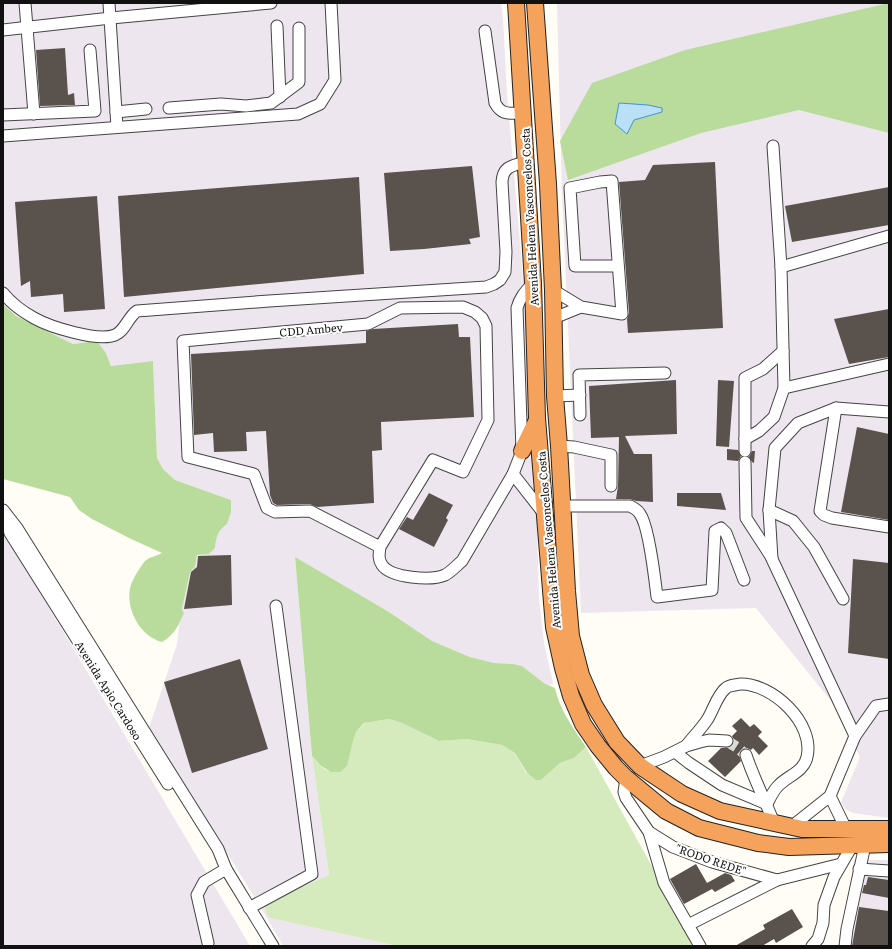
<svg xmlns="http://www.w3.org/2000/svg" width="892" height="949" viewBox="0 0 892 949" font-family="Literata,serif">
  <style>
    .industrial { fill: #eee6ef }
    .green { fill: #d5ebbd }
    .forest { fill: #b9dc9c }
    .water { fill: #b9e0f7; stroke: #3f96cf }
    .building { fill: #5a524d }
    .lines { fill: none; stroke-linecap: round; stroke-linejoin: round }
    .minor-tunnel { stroke: #dbdad3; stroke-width: 11; stroke-dasharray: 11 5.5; stroke-linecap: butt }
    .minor-casing { stroke: #444; stroke-width: 13 }
    .highway-casing { stroke: #222; stroke-width: 18 }
    .minor { stroke: #fff; stroke-width: 11 }
    .highway { stroke: #f5a25d; stroke-width: 16 }
    .labels { text-anchor: middle; dominant-baseline: central; stroke-width: 4; stroke-linejoin: round; paint-order: stroke }
    .street-label { font-size: 11px; fill: #111; stroke: #fff }
  </style>
  <rect width="100%" height="100%" fill="#fffdf5"/>
  <g class="industrial">
    <path d="M3,3H501L503,18L507,94L524,288L536,485L539,599L544,643L553,683L551,685L544,683L522,666L513,664L494,663L470,657L432,641L389,612L295,558L312,756L329,875L270,900V918L397,946H283L260,906L149,728L177,644L179,625L184,613L182,609L190,572L195,567L197,555L209,554L215,548L216,536L222,527L231,500L175,480L163,469L157,458L153,361L111,366L106,353L97,341L73,344L16,316L3,304Z"/>
    <path d="M557,3H889V818L853,813L845,809L841,802L860,757L831,701L756,608L581,613L562,194Z"/>
    <path d="M3,530L250,946H3Z"/>
    <path d="M854,860H889V946H841Z"/>
  </g>
  <path class="green" d="M389,719L402,723L439,741L466,739L502,745L515,753L526,773L541,780L560,763L574,758L586,747L696,946H397L270,918L267,914L265,905L270,900L329,875L312,756C321,767 325,773 340,772L356,732L365,723Z"/>
  <g class="forest">
    <path d="M889,3V133L799,110L701,133L568,180L560,141L592,83L685,50Z"/>
    <path d="M3,304L16,316L73,344L97,341L106,353L111,366L153,361L157,458L163,469L175,480L231,500V512L227,524C218,530 216,537 215,548L209,554L197,555L195,567L190,572L182,609L184,613C179,625 174,635 162,642C140,636 126,610 130,588C132,580 140,567 145,561C149,557 157,556 162,553L129,538L92,519L79,510L70,497L3,479Z"/>
    <path d="M295,557L389,612L432,641L470,657L494,663L513,664L522,666L544,683L555,688C559,709 574,729 586,747L574,758L560,763L541,780H536L527,773L515,753L502,745L466,739L439,741L402,723L389,719L364,723L356,732L352,744L347,766L340,772H331L321,766L312,756Z"/>
  </g>
  <path class="water" d="M619,103L648,105L662,108V112L634,120L627,134L615,124Z"/>
  <g class="building">
    <path d="M65,48L68,95L74,93L75,105L40,106L36,50Z"/>
    <path d="M715,162L723,328L628,333L627,319L629,313L619,182L645,180L653,165Z"/>
    <path d="M472,166L480,237L469,239L471,244L424,249L390,251L384,173Z"/>
    <path d="M359,177L364,274L124,297L118,196Z"/>
    <path d="M889,187V225L792,242L785,206Z"/>
    <path d="M97,196L105,309L64,312L63,294L31,297L30,281L21,286L15,202Z"/>
    <path d="M889,309V357L849,364L834,319Z"/>
    <path d="M458,324L459,337H470L474,417L381,422L382,450L372,451L374,503L317,507L310,504L277,505L273,503L270,495L266,431L246,432L247,451L214,452L213,433L194,435L191,354L366,343V331L373,329Z"/>
    <path d="M676,380L677,434L625,436L634,454H652L653,502L636,501L630,499H616L618,486L619,437L591,438L589,386Z"/>
    <path d="M718,380L734,381L729,447L716,446Z"/>
    <path d="M857,427L889,434V520L841,512Z"/>
    <path d="M727,449L738,450L741,456L738,461L727,460Z"/>
    <path d="M752,451H755L754,463L752,462L749,457Z"/>
    <path d="M429,493L453,505L446,518L448,520L434,547L399,529L407,517L413,520Z"/>
    <path d="M677,493H721L726,510L677,506Z"/>
    <path d="M231,555L232,605L184,609L191,572L197,567L198,556Z"/>
    <path d="M853,559L889,563V659L848,653Z"/>
    <path d="M240,659L268,749L192,773L164,682Z"/>
    <path d="M741,718L750,727L754,724L762,732L758,736L768,746L759,755L753,748L751,750L747,748L741,750L739,754L741,761L725,777L708,761L721,748L730,747L733,745L734,741L732,736L737,731L732,726Z"/>
    <path d="M696,864L707,883L725,873L731,875L735,881L715,892L712,889L684,904L670,879Z"/>
    <path d="M868,877L889,880V898L862,893L864,885H866Z"/>
    <path d="M859,907L889,911V946H852Z"/>
    <path d="M792,909L803,927L776,943L774,939L762,946H735L765,929L763,925Z"/>
  </g>
  <g class="lines">
    <path class="minor-tunnel" d="M727,741L738,748L746,755"/>
    <defs>
      <g id="minor">
        <path d="M25,3L34,114"/>
        <path d="M109,3L117,127"/>
        <path d="M277,26L280,97"/>
        <path d="M3,30L111,18L271,3"/>
        <path d="M485,31L495,103C502,116 510,113 523,113"/>
        <path d="M169,108L221,104L246,106L271,103L299,82V28"/>
        <path d="M116,112L146,109"/>
        <path d="M3,115L95,111L90,50"/>
        <path d="M3,136L298,114L320,104L335,80L331,3"/>
        <path d="M781,267L889,236"/>
        <path d="M553,290L581,307L622,314L612,181L600,182L570,188L575,266H617"/>
        <path d="M3,293C11,303 23,312 34,318C50,327 98,342 115,335C125,331 128,317 137,311L269,301L486,287L494,284L500,280L505,272L506,252L502,182C503,166 512,166 525,162"/>
        <path d="M554,318L581,307"/>
        <path d="M784,388L889,364"/>
        <path d="M555,396L580,395"/>
        <path d="M836,408L820,511L824,515L832,518L889,527"/>
        <path d="M580,415L579,375L665,373"/>
        <path d="M745,439L759,431L774,417L784,388L781,267L773,146"/>
        <path d="M559,446L574,447L611,455V486"/>
        <path d="M745,451V378L763,369L783,351"/>
        <path d="M745,462L746,518L772,558"/>
        <path d="M513,474L545,515"/>
        <path d="M562,506H630C634,508 638,510 640,514C649,526 655,580 657,597L712,590L715,531L721,528L726,533L744,580"/>
        <path d="M3,510L17,528L218,849L226,869L273,946"/>
        <path d="M769,510L793,521L814,547L843,599"/>
        <path d="M4,514L10,533L168,784"/>
        <path d="M380,547L433,460L463,472L488,420L486,326L482,318L475,312L463,307L400,308L368,324L183,341L188,457L254,474L267,508L275,512L310,511L380,547C379,554 378,559 382,565C391,578 431,581 445,575C451,572 456,566 462,561L513,474L522,451L517,308C520,297 526,291 533,283"/>
        <path d="M855,736L876,706L889,704"/>
        <path d="M686,746C693,737 701,729 707,720C713,711 717,695 726,688C729,685 736,685 740,684C772,683 815,723 807,757C804,772 787,776 778,786C773,791 770,798 767,804"/>
        <path d="M675,752L689,763L722,785L767,804"/>
        <path d="M746,755C754,779 765,800 774,823"/>
        <path d="M640,766L664,757L686,746L700,742L709,740L727,741"/>
        <path d="M626,778L624,792L626,798L649,832L673,847L712,862L777,880"/>
        <path d="M830,796L846,829"/>
        <path d="M791,827L830,796L855,736L772,559L769,510L775,448L798,423L836,408L889,412"/>
        <path d="M649,832L664,883L688,925"/>
        <path d="M859,869L889,871"/>
        <path d="M249,908L312,874L276,606"/>
        <path d="M208,943L197,895L204,882L226,869"/>
        <path d="M700,946L688,925L777,880L841,864"/>
        <path d="M812,946L818,939L823,923L824,905L834,877L852,846"/>
        <path d="M845,946L847,929L865,845"/>
      </g>
      <g id="highway">
        <path d="M516,3L533,283L537,418L554,627L563,668L571,696L583,724L598,746L616,768L626,778L666,811L699,828L758,843L789,847L889,844"/>
        <path d="M535,3L548,184L553,290L555,396L559,446L567,591L571,636L581,675L594,705L617,742L640,766L682,794L720,811L802,829H889"/>
        <path d="M522,451L537,420"/>
      </g>
    </defs>
    <use href="#minor" class="minor-casing"/>
    <use href="#highway" class="highway-casing"/>
    <use href="#minor" class="minor"/>
    <use href="#highway" class="highway"/>
  </g>
  <g class="labels">
    <g class="street-label">
      <text transform="translate(529 217) rotate(-93)">Avenida Helena Vasconcelos Costa</text>
      <text transform="translate(311 329) rotate(-5)">CDD Ambev</text>
      <text transform="translate(548 540) rotate(-95)">Avenida Helena Vasconcelos Costa</text>
      <text transform="translate(109 690) rotate(58)">Avenida Apio Cardoso</text>
      <text transform="translate(711 859) rotate(19)">"RODO REDE"</text>
    </g>
  </g>
  <rect width="892" height="949" fill="none" stroke="#111111" stroke-width="8"/>
</svg>
